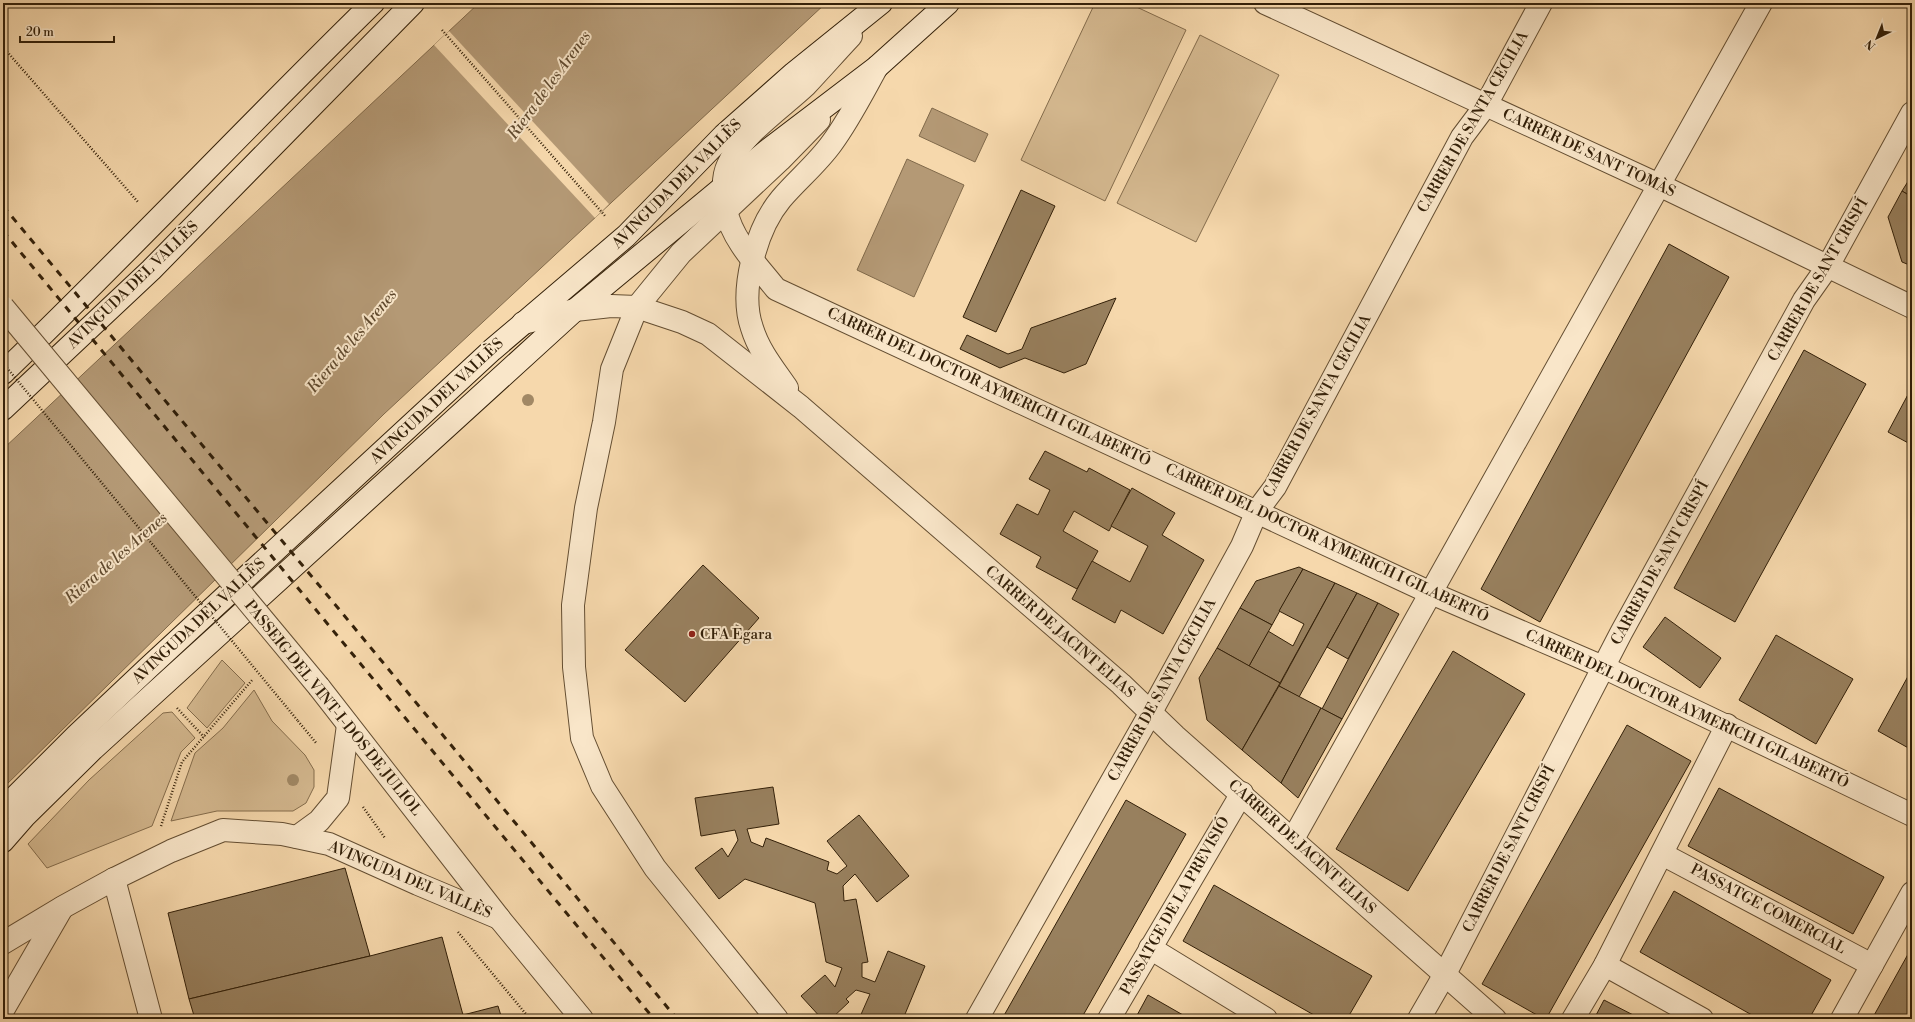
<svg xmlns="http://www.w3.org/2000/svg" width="1915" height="1022" viewBox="0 0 1915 1022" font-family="'Libre Bodoni',serif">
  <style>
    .green { fill: #d5b990; stroke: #846c4c }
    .water { fill: #b49975; stroke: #80694a }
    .pier { fill: #f6d8ac }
    .building { fill: #98805e; stroke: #332009 }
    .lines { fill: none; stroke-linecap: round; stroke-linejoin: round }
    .pedestrian-casing { stroke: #644e32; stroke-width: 24 }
    .minor-casing { stroke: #644e32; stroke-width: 24 }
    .tertiary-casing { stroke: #644e32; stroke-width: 24 }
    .secondary-casing { stroke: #332009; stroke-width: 24 }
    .path { stroke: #332009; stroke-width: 2.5; stroke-dasharray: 1 2; stroke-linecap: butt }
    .pedestrian { stroke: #f9e6c9; stroke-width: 22 }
    .minor { stroke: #f9e6c9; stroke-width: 22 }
    .tertiary { stroke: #f9e6c9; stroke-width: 22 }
    .secondary { stroke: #f9e6c9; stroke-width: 22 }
    .rail { stroke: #332009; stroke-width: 3; stroke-dasharray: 7 7; stroke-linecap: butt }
    .tertiary-bridge-casing { stroke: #644e32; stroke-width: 24; stroke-linecap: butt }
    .path-bridge { stroke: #332009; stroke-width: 2.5; stroke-dasharray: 1 2; stroke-linecap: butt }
    .tertiary-bridge { stroke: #f9e6c9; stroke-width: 22 }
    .tree { fill: #a18865 }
    .poi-dot { fill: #8f2418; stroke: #f9e6c9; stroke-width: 1.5 }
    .labels { text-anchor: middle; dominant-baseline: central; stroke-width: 4; stroke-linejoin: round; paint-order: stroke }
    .street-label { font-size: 15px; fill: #332009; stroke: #f9e6c9 }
    .poi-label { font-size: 15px; fill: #332009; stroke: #f9e6c9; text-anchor: start }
    .water-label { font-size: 16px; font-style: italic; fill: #604a2f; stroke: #f9e6c9 }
  </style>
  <rect width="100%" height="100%" fill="#f6d8ac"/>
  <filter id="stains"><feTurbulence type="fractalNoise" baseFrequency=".005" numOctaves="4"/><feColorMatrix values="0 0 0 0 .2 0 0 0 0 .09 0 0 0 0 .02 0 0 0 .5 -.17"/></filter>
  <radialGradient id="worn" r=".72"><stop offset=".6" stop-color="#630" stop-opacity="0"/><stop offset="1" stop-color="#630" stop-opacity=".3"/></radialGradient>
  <g class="green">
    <path d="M1095,3H1128L1186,30L1105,201L1021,160Z"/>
    <path d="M1200,35L1279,75L1196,242L1117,203Z"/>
    <path d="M222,660L245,683L207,728L187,708Z"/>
    <path d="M254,690L272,721L305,755L314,770V787L306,803L293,811H217L171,821L195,753L223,728Z"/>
    <path d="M172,712L195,738L181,752L152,826L47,868L28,844L89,780L163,713Z"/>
  </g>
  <g class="water">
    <path d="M479,3H826L384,414L3,788V449Z"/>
    <path d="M932,108L988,134L975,162L919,136Z"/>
    <path d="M907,159L964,185L914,297L857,270Z"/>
  </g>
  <path class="pier" d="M449,31L609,204L595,218L434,45Z"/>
  <g class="building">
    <path d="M1912,175V197L1902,191Z"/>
    <path d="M1021,190L1055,206L996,332L963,317Z"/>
    <path d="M1902,191L1912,197V266L1902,262L1888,217Z"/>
    <path d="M1669,244L1729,277L1540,622L1481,589Z"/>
    <path d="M1116,298L1086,364L1064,373L1025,358L1000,368L960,349L967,335L1008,354L1022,349L1031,328Z"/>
    <path d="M1804,350L1866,384L1735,622L1674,588Z"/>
    <path d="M1912,387V445L1888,432Z"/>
    <path d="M1045,451L1087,472L1089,468L1130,490L1109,531L1074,511L1063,531L1098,551L1077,589L1036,567L1041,557L1000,534L1017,504L1038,515L1050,490L1029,479Z"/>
    <path d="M1132,488L1175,513L1162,535L1204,560L1163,634L1121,610L1115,623L1072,599L1092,561L1130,582L1148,546L1111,526Z"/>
    <path d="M703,565L759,618L685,702L625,650Z"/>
    <path d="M1299,567L1303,569L1272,625L1240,608L1256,581Z"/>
    <path d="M1303,569L1335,583L1280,683L1249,666L1268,631L1293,646L1304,624L1279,611Z"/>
    <path d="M1335,583L1357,593L1299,697L1279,686Z"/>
    <path d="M1357,593L1378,603L1348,659L1327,647Z"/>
    <path d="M1378,603L1399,614L1342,719L1322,709Z"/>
    <path d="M1240,608L1272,625L1249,666L1217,648Z"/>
    <path d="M1665,617L1721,658L1700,688L1643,647Z"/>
    <path d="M1776,635L1853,679L1816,744L1739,700Z"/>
    <path d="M1217,648L1280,683L1242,750L1207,720L1199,678Z"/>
    <path d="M1453,651L1525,694L1408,891L1336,849Z"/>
    <path d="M1912,669V750L1878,731Z"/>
    <path d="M1279,686L1321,708L1281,783L1242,750Z"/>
    <path d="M1321,708L1342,719L1298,798L1281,783Z"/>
    <path d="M1627,725L1691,761L1546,1019H1544L1482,984Z"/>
    <path d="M773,787L779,824L747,829L751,842L763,847L766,838L829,862L827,870L837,874L847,866L827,841L859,815L909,876L877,902L855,874L843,886L844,901L856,899L868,962L862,963V977L875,982L888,951L925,966L903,1019H859L870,994L856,990L846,999L849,1002L831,1019H822L801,996L825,975L835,987L842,968L826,962L815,903L745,879L719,899L695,868L722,848L728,857L738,840L735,830L701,836L695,798Z"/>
    <path d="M1719,788L1884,877L1853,934L1688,846Z"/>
    <path d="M1126,800L1186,834L1081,1019H1002Z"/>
    <path d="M345,868L370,956L189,999L168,913Z"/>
    <path d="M1214,885L1372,976L1347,1019H1321L1183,941Z"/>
    <path d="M1674,891L1831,980L1809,1019H1759L1640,952Z"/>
    <path d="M442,937L463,1015L445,1019H195L189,999L370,956Z"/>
    <path d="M1912,947V1019H1872Z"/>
    <path d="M1148,995L1190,1019H1135Z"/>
    <path d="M1604,1000L1641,1019H1594Z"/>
    <path d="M498,1006L502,1019H445L463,1015Z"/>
  </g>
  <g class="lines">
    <defs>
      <g id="pedestrian">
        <path d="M1662,854L1872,965"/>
        <path d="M1150,948L1266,1019"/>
        <path d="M1605,965L1702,1019"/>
        <path d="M1109,1019L1242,793"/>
        <path d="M1573,1019L1605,965L1727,725"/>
      </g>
      <g id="minor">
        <path d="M1265,3L1659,185L1912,307"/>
        <path d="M851,36C836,52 821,69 806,85C784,106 739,137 728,165C722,177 723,197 726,210C732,240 757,265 776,289L1431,593L1603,667L1912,815"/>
        <path d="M523,323L575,310L611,306L637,307L682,322L708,334L801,407L1121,684L1175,736L1495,1019"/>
        <path d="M787,388C774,369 759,351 752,328C739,291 756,229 781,199C797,180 817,164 832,143C849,120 863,92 877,67"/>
        <path d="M297,837L319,821L338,798L348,725"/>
        <path d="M1293,839L1761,3"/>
        <path d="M114,879L151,1019"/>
        <path d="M3,943L63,907L114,879L171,851L223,830L282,834L329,844L418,884L499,918"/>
        <path d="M3,1010L62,908"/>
        <path d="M977,1019L1151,712L1242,546L1257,511L1275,487L1462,137L1486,105L1541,3"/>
        <path d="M1419,1019L1445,974L1621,633L1804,300L1828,266L1912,113"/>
        <path d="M1842,1019L1912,893"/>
      </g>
      <g id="tertiary">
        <path d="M319,687L499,918L582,1019"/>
        <path d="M777,1019L655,868L602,786L582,738L574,667L573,605L586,508L604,422L612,369L637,307L681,253L780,160L819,120"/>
      </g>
      <g id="secondary">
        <path d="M3,373C129,252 248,125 373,3"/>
        <path d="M3,409L151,270L413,3"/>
        <path d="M3,809L76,736L148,668L492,350L626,236L724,135L794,73L881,3"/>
        <path d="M3,841L24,817L93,749L575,310L768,150L877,67L948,3"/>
      </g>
    </defs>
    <use href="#pedestrian" class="pedestrian-casing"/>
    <use href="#minor" class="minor-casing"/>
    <use href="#tertiary" class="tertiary-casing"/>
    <use href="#secondary" class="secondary-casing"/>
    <g class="path">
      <path d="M442,30L606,217"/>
      <path d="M3,47L138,202"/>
      <path d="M177,708L204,737"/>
      <path d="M298,721L317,744"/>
      <path d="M363,807L385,838"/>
      <path d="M161,826L182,762L253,679"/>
      <path d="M458,932L530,1019"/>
    </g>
    <use href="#pedestrian" class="pedestrian"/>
    <use href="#minor" class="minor"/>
    <use href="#tertiary" class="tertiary"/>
    <use href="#secondary" class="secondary"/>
    <g class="rail">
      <path d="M3,206L338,608L677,1019"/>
      <path d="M3,231L654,1019"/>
    </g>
    <defs>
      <path id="tertiary-bridge" d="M3,307L319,687"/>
    </defs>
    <use href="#tertiary-bridge" class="tertiary-bridge-casing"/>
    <path class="path-bridge" d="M3,363L298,721"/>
    <use href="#tertiary-bridge" class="tertiary-bridge"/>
  </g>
  <g class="tree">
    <circle cx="528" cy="400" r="6"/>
    <circle cx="293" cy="780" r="6"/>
  </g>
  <circle class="poi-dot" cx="692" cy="634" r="4"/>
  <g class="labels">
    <g class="street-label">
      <text transform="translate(1473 122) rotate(-60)">CARRER DE SANTA CECILIA</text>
      <text transform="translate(1589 153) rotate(25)">CARRER DE SANT TOMÀS</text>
      <text transform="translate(677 184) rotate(-45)">AVINGUDA DEL VALLÈS</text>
      <text transform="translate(1818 280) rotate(-60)">CARRER DE SANT CRISPÍ</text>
      <text transform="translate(133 285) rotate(-44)">AVINGUDA DEL VALLÈS</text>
      <text transform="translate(989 387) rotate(25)">CARRER DEL DOCTOR AYMERICH I GILABERTÓ</text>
      <text transform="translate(437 401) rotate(-43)">AVINGUDA DEL VALLÈS</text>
      <text transform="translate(1317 406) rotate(-61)">CARRER DE SANTA CECILIA</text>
      <text transform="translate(1327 543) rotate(25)">CARRER DEL DOCTOR AYMERICH I GILABERTÓ</text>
      <text transform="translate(1660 563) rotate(-61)">CARRER DE SANT CRISPÍ</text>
      <text transform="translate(199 621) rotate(-43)">AVINGUDA DEL VALLÈS</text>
      <text transform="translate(1060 632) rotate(41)">CARRER DE JACINT ELIAS</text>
      <text transform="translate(1162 690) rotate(-61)">CARRER DE SANTA CECILIA</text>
      <text transform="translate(333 708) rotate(51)">PASSEIG DEL VINT-I-DOS DE JULIOL</text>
      <text transform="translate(1687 709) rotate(25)">CARRER DEL DOCTOR AYMERICH I GILABERTÓ</text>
      <text transform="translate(1302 847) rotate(42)">CARRER DE JACINT ELIAS</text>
      <text transform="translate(1509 849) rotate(-63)">CARRER DE SANT CRISPÍ</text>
      <text transform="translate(410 880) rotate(23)">AVINGUDA DEL VALLÈS</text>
      <text transform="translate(1175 906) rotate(-60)">PASSATGE DE LA PREVISIÓ</text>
      <text transform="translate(1768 909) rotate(28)">PASSATGE COMERCIAL</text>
    </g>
    <g class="poi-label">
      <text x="700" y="634">CFA Ègara</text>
    </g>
    <g class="water-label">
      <text transform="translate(549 85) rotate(-54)">Riera de les Arenes</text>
      <text transform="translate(352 341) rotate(-50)">Riera de les Arenes</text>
      <text transform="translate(116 558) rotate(-41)">Riera de les Arenes</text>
    </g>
  </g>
  <rect width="1915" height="1022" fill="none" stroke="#f6d8ac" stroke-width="16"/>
  <rect x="4" y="4" width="1907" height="1014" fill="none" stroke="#332009" stroke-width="2"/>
  <rect x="8" y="8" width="1899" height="1006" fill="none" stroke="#332009"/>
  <g transform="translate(1877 38) rotate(223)" stroke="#f9e6c9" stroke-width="3" paint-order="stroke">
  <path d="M0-3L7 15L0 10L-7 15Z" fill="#332009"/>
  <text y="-6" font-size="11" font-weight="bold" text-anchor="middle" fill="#332009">N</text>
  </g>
  <path d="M20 36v6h94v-6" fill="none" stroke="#332009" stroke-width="2"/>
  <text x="26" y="36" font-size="12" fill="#332009" stroke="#f9e6c9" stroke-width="3" paint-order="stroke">20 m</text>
  <rect width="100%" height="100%" filter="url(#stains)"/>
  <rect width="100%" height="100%" fill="url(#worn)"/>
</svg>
